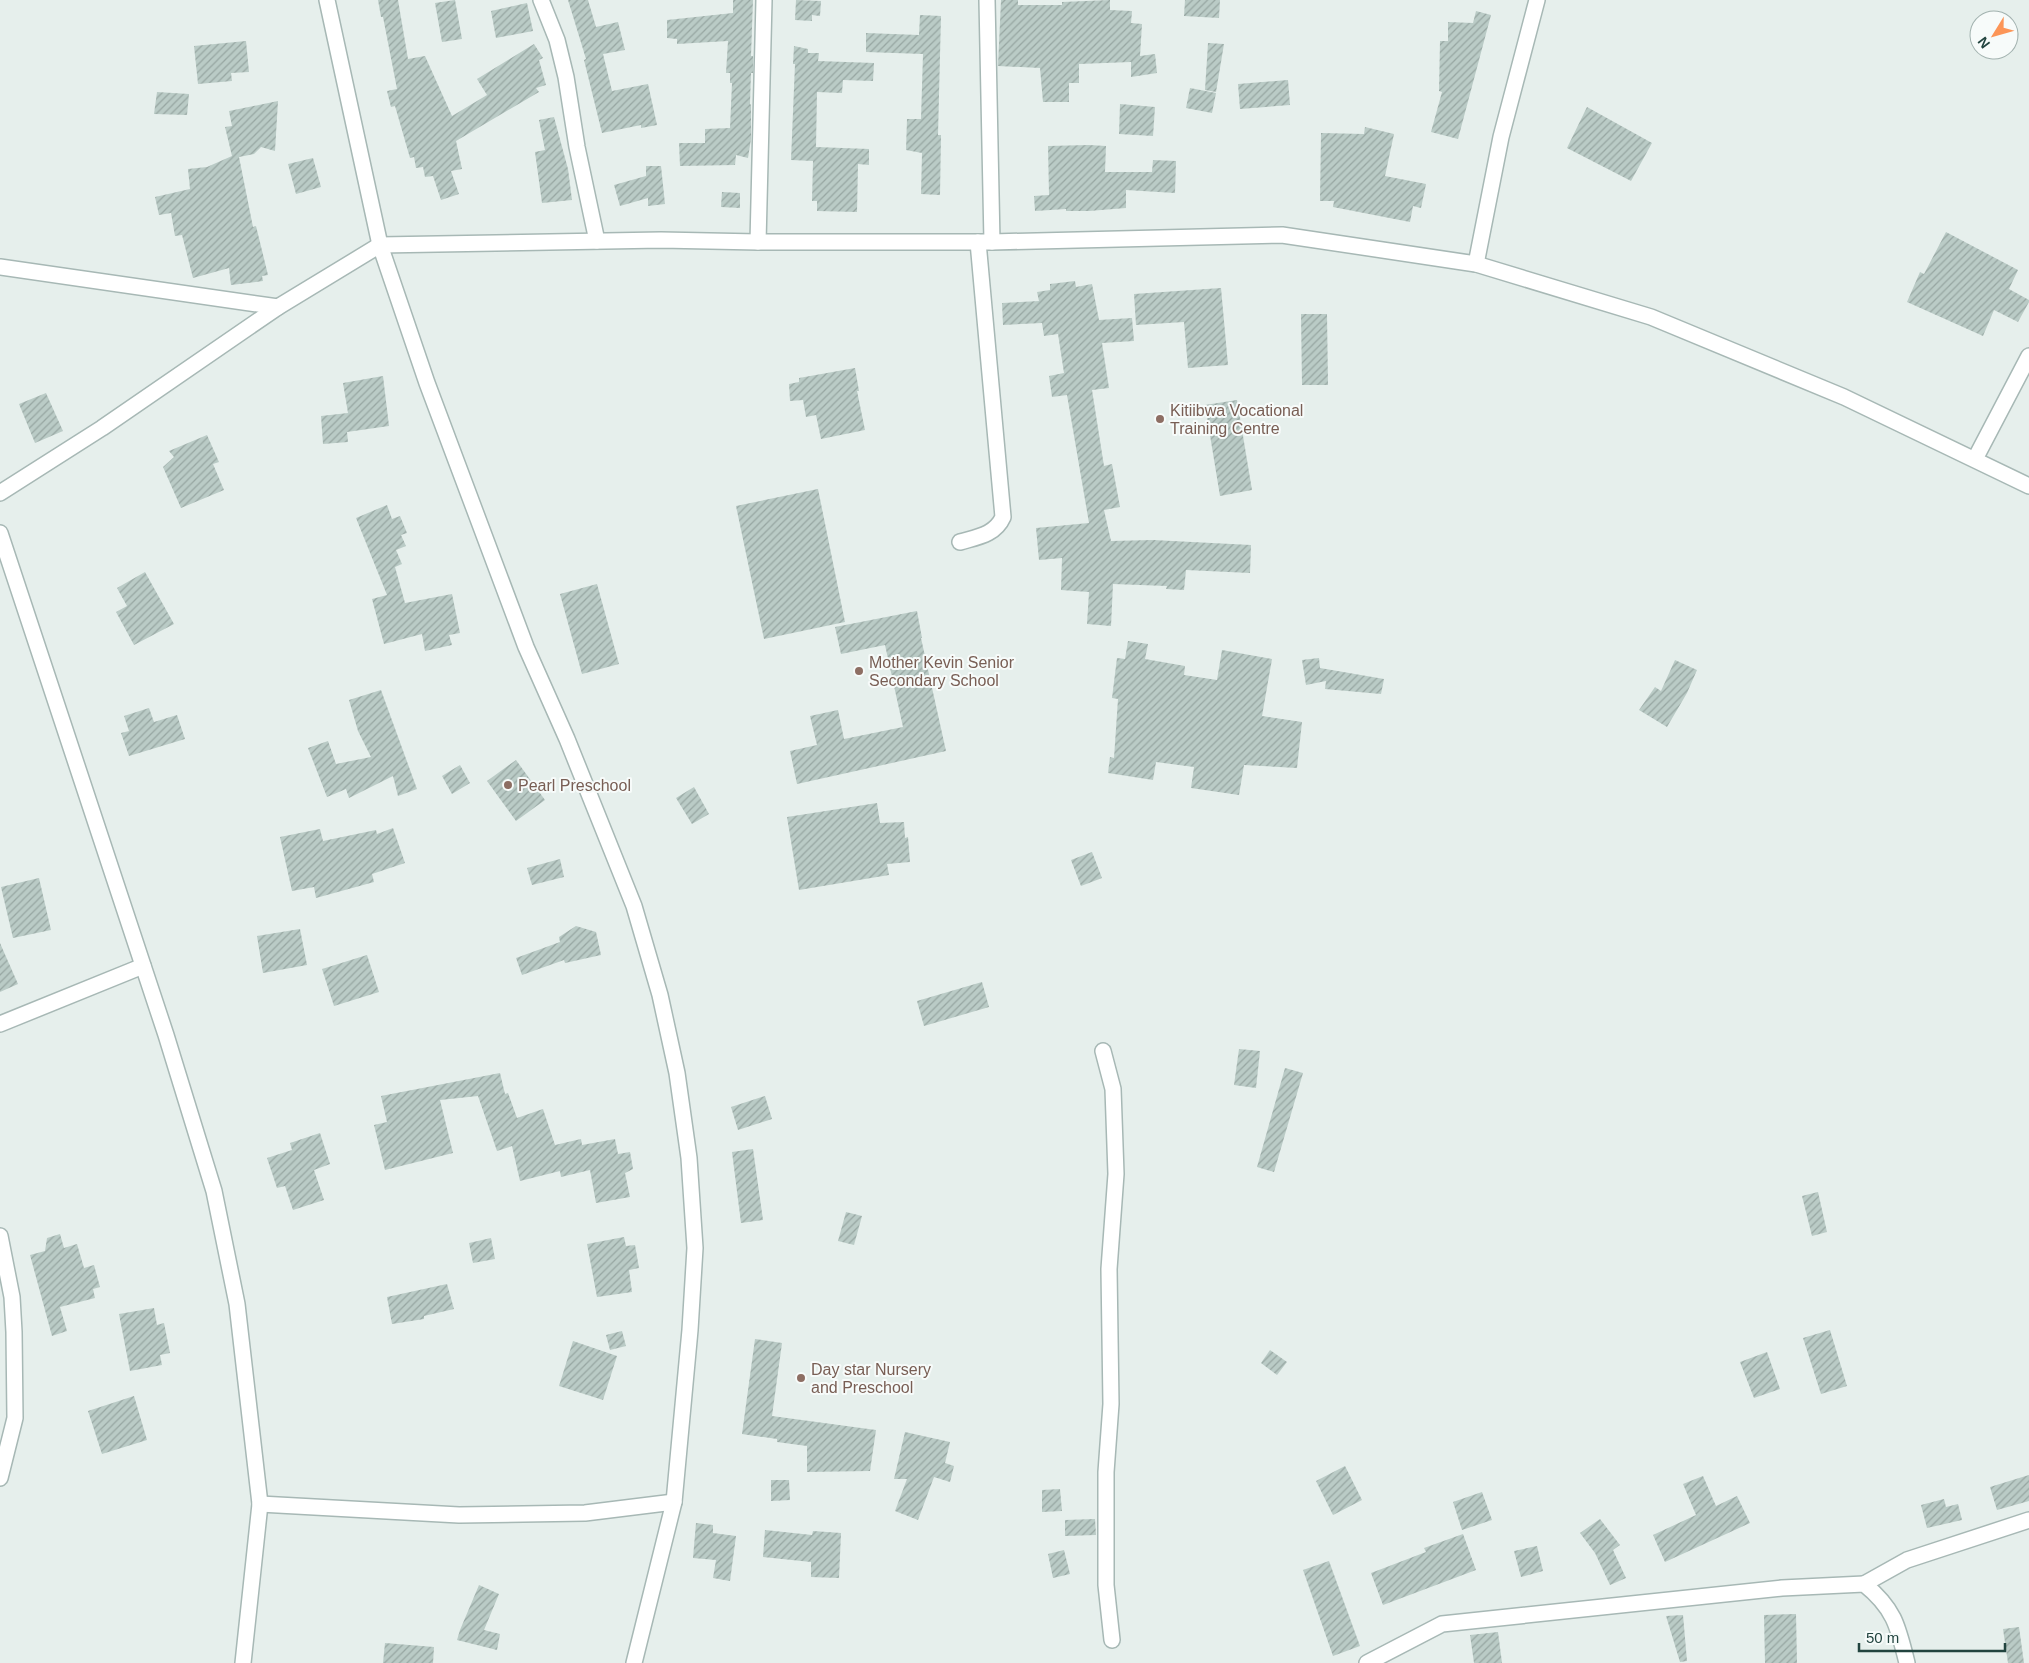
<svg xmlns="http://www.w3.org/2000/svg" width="2029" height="1663" viewBox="0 0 2029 1663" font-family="Arial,sans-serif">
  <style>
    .building { fill: url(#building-hatch) }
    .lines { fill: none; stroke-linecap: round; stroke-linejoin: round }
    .minor-casing { stroke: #a7b8b5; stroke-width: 18 }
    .minor { stroke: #fff; stroke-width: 15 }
    .education-dot { fill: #8d6e63; stroke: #f7fbfa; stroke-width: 2 }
    .labels { text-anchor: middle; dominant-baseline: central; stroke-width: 4; stroke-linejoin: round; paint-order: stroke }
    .education-label { font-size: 16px; fill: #785e54; stroke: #f7fbfa; text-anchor: start }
  </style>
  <defs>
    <pattern id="building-hatch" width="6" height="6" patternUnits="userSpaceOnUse" patternTransform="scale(1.25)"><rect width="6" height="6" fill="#bacbc6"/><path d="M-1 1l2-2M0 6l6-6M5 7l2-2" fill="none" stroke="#97a6a2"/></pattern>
  </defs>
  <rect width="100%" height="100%" fill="#e6efec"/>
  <g class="building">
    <path d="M378,0H398L408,59L425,56L452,116L487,95L477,79L534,44L543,58L539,60L546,85L536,88L539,92L456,141L462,169L451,171L459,194L441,200L433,176L425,177L423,167L416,168L414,157L410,158L395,106L391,107L387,91L397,89L383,17H381Z"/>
    <path d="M455,0L462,39L442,42L435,3Z"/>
    <path d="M568,0H588L596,27L618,22L625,50L603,54L612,91L648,84L657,125L641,128V125L602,133L584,60L586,59Z"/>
    <path d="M733,0H753L751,56H753V73H751L750,104L751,105V139L748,158L736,155L735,165L680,166L679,143H705V129L730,128L732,83H730V73H726L728,41L677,44V39L667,38V20L733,13Z"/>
    <path d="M796,0L821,1L820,16L812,15V21L795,20Z"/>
    <path d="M1001,0H1018V5H1062V2L1110,0V10L1132,11L1131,23L1142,24L1140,56L1155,54L1157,73L1131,77V62L1079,64V83H1069V102H1043L1040,68L998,66Z"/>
    <path d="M1185,0H1220L1219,18L1184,16Z"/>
    <path d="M527,3L533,31L496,38L491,11Z"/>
    <path d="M1476,11L1491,15L1458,139L1431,132L1442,92L1439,91L1440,41H1448V22L1473,23Z"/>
    <path d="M920,15L941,16L938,135H941L940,195L921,194L922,153L906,150L907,119H921L923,54L866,52V33L919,35Z"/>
    <path d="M246,41L249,72L231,73L232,81L198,84L194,46Z"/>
    <path d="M1208,43L1224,44L1216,92L1205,90Z"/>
    <path d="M794,46L808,49V53H819L818,61L874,63L873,81L843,80L842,93L817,92L816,147L869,149V165L858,164L857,212L817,211V201H812L813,161L791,160L795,64H793Z"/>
    <path d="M1288,80L1290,105L1240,109L1238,84Z"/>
    <path d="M1190,88L1216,93L1212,113L1186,108Z"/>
    <path d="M157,92L189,94L187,115L154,114Z"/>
    <path d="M278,101L275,151L261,147L254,154L239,157L253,227L256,226L268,275L262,276L263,281L231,285L229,268L193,278L182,235L175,236L171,213L159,215L155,197L190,189L188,169L207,167L232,156L225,127L232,126L229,111Z"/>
    <path d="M1120,104L1155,107L1153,136L1119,134Z"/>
    <path d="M1587,107L1652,143L1631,181L1567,148Z"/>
    <path d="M554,117L568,169L572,200L542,203L535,152L545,150L539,120Z"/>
    <path d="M1365,127L1394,134L1385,176L1426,184L1421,208L1413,206L1410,222L1333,207L1334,201H1320L1321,133L1364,134Z"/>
    <path d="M1089,145L1106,146L1105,172H1152L1153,160L1176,161L1175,193L1126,190V208L1089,211H1066V209L1035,211L1034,196L1049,195L1048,146Z"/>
    <path d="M313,158L321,187L296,194L288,164Z"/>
    <path d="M646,166H661L665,204L648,206V198L620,206L614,185L646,176Z"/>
    <path d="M722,192L740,193V208L721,207Z"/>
    <path d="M1946,232L2018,270L2009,289L2029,300V302L2018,322L1994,310L1983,336L1907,302L1920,272L1924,274Z"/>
    <path d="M1075,281L1076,287L1092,284L1099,320L1132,318L1134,341L1102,343L1109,388L1092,390L1104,466L1112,464L1120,507L1104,510L1111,541L1153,540L1251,545L1250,573L1186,570L1184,590L1166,589L1167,586L1113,584L1111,626L1087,624L1089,592L1061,590L1062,558L1039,560L1036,528L1089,523L1067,395L1052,397L1049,376L1064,373L1058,334L1044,336L1042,323L1003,325L1002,303L1039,301L1037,292L1050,290V284Z"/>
    <path d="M1221,288L1228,365L1188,368L1184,322L1136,325L1134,294Z"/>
    <path d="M1301,314H1327L1328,385H1302Z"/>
    <path d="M855,368L859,391H857L865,430L821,439L816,415L806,417L803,400L790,401L789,384L799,382V378Z"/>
    <path d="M383,376L389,426L347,432L348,442L323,444L321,416L348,413L343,383Z"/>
    <path d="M46,393L63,431L35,443L19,404Z"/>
    <path d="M1237,400L1252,490L1220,496L1205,405Z"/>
    <path d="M207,435L219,462L213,464L224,490L181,508L163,467L174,457L169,451Z"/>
    <path d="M818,489L845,622L764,639L736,506Z"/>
    <path d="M387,505L392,519L400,516L407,533L401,535L406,546L396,550L402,564L395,567L405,603L452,594L460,633L449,635L452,645L425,651L422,634L384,644L372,599L387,595L356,518Z"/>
    <path d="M145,572L174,624L134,645L116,612L127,606L117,588Z"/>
    <path d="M597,584L619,664L582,674L560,594Z"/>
    <path d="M917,611L922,638H921L946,751L797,784L790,751L817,745L810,716L838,710L844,739L903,727L885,645L841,654L835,627Z"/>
    <path d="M1128,641L1148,644L1145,659L1185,666L1184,675L1217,680L1222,650L1272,659L1262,716L1302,722L1297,768L1244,765L1239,795L1191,788L1194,767L1156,762L1153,780L1108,773L1110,757L1114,758L1118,699L1112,698L1117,658L1125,659Z"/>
    <path d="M1319,658L1320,668L1384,679L1381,694L1325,689L1326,681L1306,685L1302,660Z"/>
    <path d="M1675,660L1697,670L1687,693L1667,727L1639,710L1655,687L1661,691Z"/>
    <path d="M381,690L417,789L398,796L393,776L349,798L346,789L327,797L308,748L328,741L336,764L371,757L358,731L349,700Z"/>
    <path d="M149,708L154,722L177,715L185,739L129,756L121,733L129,731L124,716Z"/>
    <path d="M516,760L545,800L516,821L487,781Z"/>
    <path d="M460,765L470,783L452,794L442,776Z"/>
    <path d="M694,787L709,814L692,824L676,798Z"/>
    <path d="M877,803L880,823L904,822L905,838L908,837L910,862L887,864L889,875L799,890L787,817Z"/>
    <path d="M393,828L405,863L372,874L374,882L316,898L314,887L292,891L280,837L320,829L323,841L376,830L377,834Z"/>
    <path d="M1092,852L1102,878L1081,886L1071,860Z"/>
    <path d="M560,859L564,877L532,885L527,868Z"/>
    <path d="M39,878L51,930L13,938L1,887Z"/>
    <path d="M576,926L596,932L601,955L565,963L564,960L522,975L516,958L560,942L559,937Z"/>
    <path d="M300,929L307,965L263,973L257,936Z"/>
    <path d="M0,943L18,984L0,992Z"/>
    <path d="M367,955L379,992L334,1006L322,969Z"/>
    <path d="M982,982L989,1007L924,1026L917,1001Z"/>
    <path d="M1239,1049L1260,1051L1256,1088L1234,1085Z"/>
    <path d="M1285,1068L1303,1073L1274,1172L1257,1167Z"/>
    <path d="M500,1073L505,1094L508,1093L517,1118L543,1109L555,1145L581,1139L582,1145L615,1139L618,1154L630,1152L633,1169L625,1173L630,1197L596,1203L590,1170L561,1177L560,1171L520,1181L512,1146L497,1151L478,1096L440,1100L453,1153L385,1170L374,1125L387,1122L381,1096Z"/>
    <path d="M765,1096L772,1119L738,1130L731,1107Z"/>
    <path d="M320,1133L330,1164L314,1170L324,1200L293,1210L285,1186L277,1188L267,1158L292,1150L290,1143Z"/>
    <path d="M753,1149L763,1220L741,1223L732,1152Z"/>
    <path d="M1818,1192L1827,1232L1812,1236L1802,1196Z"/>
    <path d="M846,1212L862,1216L854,1245L838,1241Z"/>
    <path d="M60,1234L64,1248L77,1244L84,1268L94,1265L100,1287L93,1289L95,1298L60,1307L67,1331L52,1336L30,1255L45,1251L47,1238Z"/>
    <path d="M624,1237L626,1246L635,1245L639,1268L629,1270L632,1292L597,1297L587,1244Z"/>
    <path d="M491,1238L495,1259L473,1263L469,1243Z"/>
    <path d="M447,1284L454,1309L424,1316V1319L392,1324L387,1297Z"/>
    <path d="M154,1308L157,1325L164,1323L170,1353L160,1355L162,1365L130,1371L119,1314Z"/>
    <path d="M1830,1330L1847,1386L1821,1394L1803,1338Z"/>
    <path d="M622,1331L626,1346L610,1350L606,1335Z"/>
    <path d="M755,1339L782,1343L772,1416L876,1430L870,1471L807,1472V1446L777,1442V1439L742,1434Z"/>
    <path d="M573,1341L617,1356L603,1400L559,1386Z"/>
    <path d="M1270,1350L1287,1362L1277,1375L1261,1363Z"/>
    <path d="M1767,1352L1780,1389L1754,1398L1740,1362Z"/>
    <path d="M134,1396L147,1440L102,1454L88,1411Z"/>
    <path d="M905,1432L950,1442L945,1463L954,1466L950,1482L934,1477L918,1520L895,1511L907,1479H894Z"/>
    <path d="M1345,1466L1362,1500L1333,1515L1316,1481Z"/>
    <path d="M2029,1475V1501L1997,1510L1990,1487Z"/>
    <path d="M1703,1476L1716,1506L1737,1496L1750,1523L1665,1562L1653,1535L1696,1515L1683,1484Z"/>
    <path d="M771,1480H789L790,1500L771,1501Z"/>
    <path d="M1060,1489L1062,1511L1042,1512V1490Z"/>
    <path d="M1482,1492L1492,1520L1462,1530L1453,1502Z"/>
    <path d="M1944,1499L1946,1507L1958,1504L1962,1520L1927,1528L1921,1505Z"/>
    <path d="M1095,1519L1096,1535L1065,1536V1520Z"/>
    <path d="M1600,1519L1620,1545L1613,1550L1626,1578L1610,1585L1595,1553L1580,1533Z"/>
    <path d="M696,1523L713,1525V1533L736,1536L730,1581L713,1578L716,1560L693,1558Z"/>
    <path d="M765,1530L812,1535L813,1531L841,1533L839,1578L811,1577V1562L763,1557Z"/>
    <path d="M1463,1534L1476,1570L1383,1605L1371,1573L1426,1552L1424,1548Z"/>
    <path d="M1537,1546L1543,1571L1521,1577L1514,1551Z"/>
    <path d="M1064,1550L1070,1574L1053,1578L1048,1554Z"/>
    <path d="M1329,1561L1360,1646L1333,1656L1303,1570Z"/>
    <path d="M479,1585L499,1594L484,1630L500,1634L497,1650L457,1640L460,1630Z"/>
    <path d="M1796,1614L1797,1663H1765L1764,1615Z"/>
    <path d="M1683,1615L1687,1661L1680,1662L1666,1616Z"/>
    <path d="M2019,1627L2024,1663H2008L2003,1629Z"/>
    <path d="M1498,1632L1502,1663H1474L1470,1635Z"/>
    <path d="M385,1643L434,1647L433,1663H383Z"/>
  </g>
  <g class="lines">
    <defs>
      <g id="minor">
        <path d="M327,0L380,245L427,383L526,647L567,739L634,906L660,995L677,1073L689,1158L695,1248L690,1330L674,1502L634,1663"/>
        <path d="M541,0L557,40L566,77L577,147L597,241"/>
        <path d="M987,0L992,242"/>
        <path d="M758,242L764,0"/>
        <path d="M1476,264L1501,137L1537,0"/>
        <path d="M0,267L278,307"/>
        <path d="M1975,459L2029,356"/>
        <path d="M0,493L102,428L278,307L380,245L661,240L758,242H992L1282,235L1476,264L1651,317L1844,397L2029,486"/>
        <path d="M0,533L166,1035L214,1191L237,1304L260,1504L243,1663"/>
        <path d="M960,542C977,537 995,535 1003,517L978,242"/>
        <path d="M0,1024L143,966"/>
        <path d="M1103,1051L1113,1089L1116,1174L1109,1269L1111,1404L1106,1472V1585L1112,1640"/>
        <path d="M0,1236L12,1297L14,1332L15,1418L0,1478"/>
        <path d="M260,1504L459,1515L585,1513L674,1502"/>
        <path d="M1864,1584L1907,1560L2029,1520"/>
        <path d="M1367,1663L1442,1624L1782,1588L1864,1584C1894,1608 1898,1626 1907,1663"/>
      </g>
    </defs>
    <use href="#minor" class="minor-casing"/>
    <use href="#minor" class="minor"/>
  </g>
  <g class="education-dot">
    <circle cx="1160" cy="419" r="5"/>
    <circle cx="859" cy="671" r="5"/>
    <circle cx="508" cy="785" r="5"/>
    <circle cx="801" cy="1378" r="5"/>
  </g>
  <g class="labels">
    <g class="education-label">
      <text x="1170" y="410">Kitiibwa Vocational<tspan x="1170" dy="18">Training Centre</tspan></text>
      <text x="869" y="662">Mother Kevin Senior<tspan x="869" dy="18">Secondary School</tspan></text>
      <text x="518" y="785">Pearl Preschool</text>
      <text x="811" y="1369">Day star Nursery<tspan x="811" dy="18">and Preschool</tspan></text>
    </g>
  </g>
  <g transform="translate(1994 35) rotate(233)"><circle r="24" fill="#f7fbfa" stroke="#a2b2af"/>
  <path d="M0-4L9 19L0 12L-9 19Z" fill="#fc9557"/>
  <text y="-8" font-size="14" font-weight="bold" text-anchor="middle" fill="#22443f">N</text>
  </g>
  <path d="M1859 1643v8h146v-8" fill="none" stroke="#22443f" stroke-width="2.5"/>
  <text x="1866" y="1643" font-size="15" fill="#22443f" stroke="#f7fbfa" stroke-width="4" paint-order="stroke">50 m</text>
</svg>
